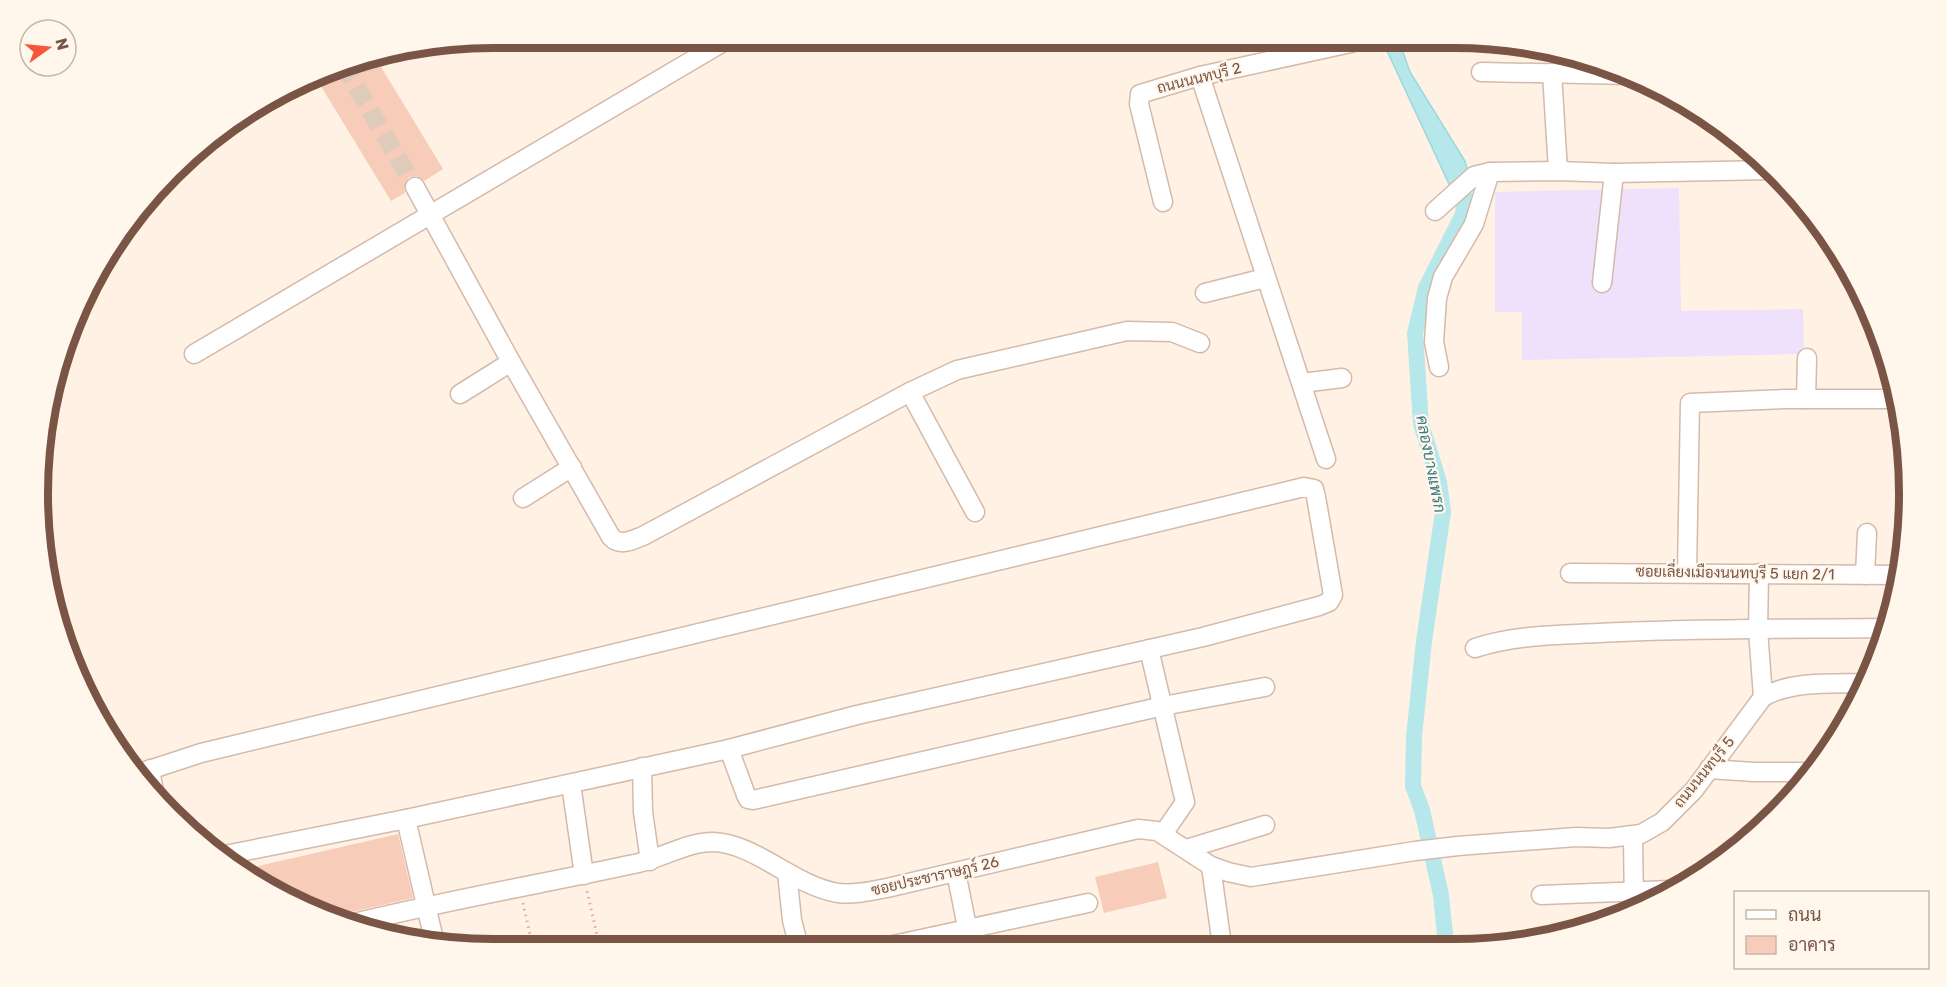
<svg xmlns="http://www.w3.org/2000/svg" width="1947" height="987" viewBox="0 0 1947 987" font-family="Rubik,Sarabun,sans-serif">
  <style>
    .education { fill: #efe0fb }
    .water { fill: #b6e7eb; stroke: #9bd8de; stroke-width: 1.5 }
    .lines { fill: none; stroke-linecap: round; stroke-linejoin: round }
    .canal { stroke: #b6e7eb; stroke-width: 16 }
    .building { fill: #f7ccb8 }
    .minor-tunnel { stroke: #decbbc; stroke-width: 18; stroke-dasharray: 18 9; stroke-linecap: butt }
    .minor-casing { stroke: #d4baab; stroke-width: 21 }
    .path { stroke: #dcaf9b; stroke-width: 3; stroke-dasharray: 1.5 4.5; stroke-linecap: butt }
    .minor { stroke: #fff; stroke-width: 18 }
    .labels { text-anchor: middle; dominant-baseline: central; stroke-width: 4.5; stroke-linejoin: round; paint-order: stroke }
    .street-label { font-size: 15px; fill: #7a5546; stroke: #fff6ec }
    .water-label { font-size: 16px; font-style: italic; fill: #387b81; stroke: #fff6ec }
    .rim { fill: none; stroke: #7a5546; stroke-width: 8 }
  </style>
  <rect width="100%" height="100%" fill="#fff2e4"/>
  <path class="education" d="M1679,188L1681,311L1803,309L1804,354L1522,360V312H1495V192Z"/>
  <path class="water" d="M1381,38H1398L1410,72L1465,161L1469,175L1451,188Z"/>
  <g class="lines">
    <path class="canal" d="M1443,946L1445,935L1441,895L1422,810L1413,786L1414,737L1424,641L1443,512L1439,482L1421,424L1415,333L1426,288L1463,214L1465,198L1455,176"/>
  </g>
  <g class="building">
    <path d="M375,57L443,169L424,181L416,176L409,177L404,186L405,193L391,201L316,78L347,62Z"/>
    <path d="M398,834L413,898L347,913L339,920L292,903L245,869Z"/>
    <path d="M1158,862L1167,898L1104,913L1095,877Z"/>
  </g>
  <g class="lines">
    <path class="minor-tunnel" d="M343,64L415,187"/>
    <defs>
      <g id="minor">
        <path d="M1481,72L1631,75"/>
        <path d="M1552,73L1558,171"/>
        <path d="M1200,76L1326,459"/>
        <path d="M415,187L511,362L611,537C620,547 632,540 643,536L910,392L957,370L1127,331L1172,332L1200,343"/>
        <path d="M1163,202L1139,104L1140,94L1200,76L1346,44L1351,43L1352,38"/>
        <path d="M1435,211L1474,176L1490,172L1558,171L1614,173L1772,170"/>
        <path d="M1602,283L1614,173"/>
        <path d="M1205,293L1265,278"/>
        <path d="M194,354L730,38"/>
        <path d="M1439,367L1434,342L1437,298L1443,277L1474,224L1490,172"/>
        <path d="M1302,383L1342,378"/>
        <path d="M910,392L975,512"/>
        <path d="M460,394L511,362"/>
        <path d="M1806,399L1807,358"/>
        <path d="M523,498L572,467"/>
        <path d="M1687,572L1690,403L1786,399H1898"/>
        <path d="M1570,573L1900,575"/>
        <path d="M1759,573L1758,630L1763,697"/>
        <path d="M1865,575L1867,533"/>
        <path d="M1475,648C1515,635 1557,635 1598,633C1694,628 1791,629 1888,628"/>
        <path d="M1149,649L1185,802L1163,834"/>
        <path d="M729,749L746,795L748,799L753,800L1163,706L1265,687"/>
        <path d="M642,767L643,812L650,861"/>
        <path d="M150,769L154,792"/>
        <path d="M1709,769L1754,772H1811"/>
        <path d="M140,773L201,753L1304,487L1314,489L1316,497L1333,595L1329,602L1319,606L1203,637L857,715L729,749L406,819L225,855"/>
        <path d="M571,784L584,875"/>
        <path d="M406,819L435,944"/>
        <path d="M1633,836L1634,911"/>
        <path d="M1186,849L1265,825"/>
        <path d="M1211,866L1222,946"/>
        <path d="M956,872L971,947"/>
        <path d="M787,873L792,920L799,948"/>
        <path d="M1541,895L1670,890"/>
        <path d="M350,924C444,901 540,884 634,864C661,859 686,842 713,842C755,843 794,886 838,893C855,895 871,891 887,888L1138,829L1157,831L1211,866L1228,872L1251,877L1415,851L1458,846L1576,837L1609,838L1641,834L1662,822L1694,790L1763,697C1793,680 1834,684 1867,683"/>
        <path d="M884,947L1088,903"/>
      </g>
    </defs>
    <use href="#minor" class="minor-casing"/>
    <g class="path">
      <path d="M523,903L533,948"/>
      <path d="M574,948L599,944L587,891"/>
    </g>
    <use href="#minor" class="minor"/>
  </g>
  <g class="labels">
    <g class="street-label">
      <text transform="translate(1199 78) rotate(-14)">ถนนนนทบุรี 2</text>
      <text transform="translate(1735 573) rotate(1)">ซอยเลี่ยงเมืองนนทบุรี 5 แยก 2/1</text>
      <text transform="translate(1704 772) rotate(-51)">ถนนนนทบุรี 5</text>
      <text transform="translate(935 876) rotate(-13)">ซอยประชาราษฎร์ 26</text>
    </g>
    <g class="water-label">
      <text transform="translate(1431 464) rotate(79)">คลองบางแพรก</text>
    </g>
  </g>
  <path d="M0 0H1947V987H0ZM493 48H1454A445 445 0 0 1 1899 493V494A445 445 0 0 1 1454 939H493A445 445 0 0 1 48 494V493A445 445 0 0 1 493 48Z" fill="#fff6ec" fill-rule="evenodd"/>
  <path class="rim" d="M493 48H1454A445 445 0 0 1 1899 493V494A445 445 0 0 1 1454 939H493A445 445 0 0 1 48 494V493A445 445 0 0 1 493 48Z"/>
  <rect x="1734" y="891" width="195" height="78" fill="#fff6ec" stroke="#cab6aa" stroke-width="1.5"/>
  <rect x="1746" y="910" width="30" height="9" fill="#ffffff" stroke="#cab6aa" stroke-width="1.5"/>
  <text x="1788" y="921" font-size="18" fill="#7a5546">ถนน</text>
  <rect x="1746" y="936" width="30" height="18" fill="#f7ccb8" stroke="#cab6aa" stroke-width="1.5"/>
  <text x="1788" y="951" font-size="18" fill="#7a5546">อาคาร</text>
  <g transform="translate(48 48) rotate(75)"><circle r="28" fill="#fff6ec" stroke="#cab6aa" stroke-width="1.5"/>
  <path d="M0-4.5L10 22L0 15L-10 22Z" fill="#f6573c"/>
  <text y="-9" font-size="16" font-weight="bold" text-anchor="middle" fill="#7a5546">N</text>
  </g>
</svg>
